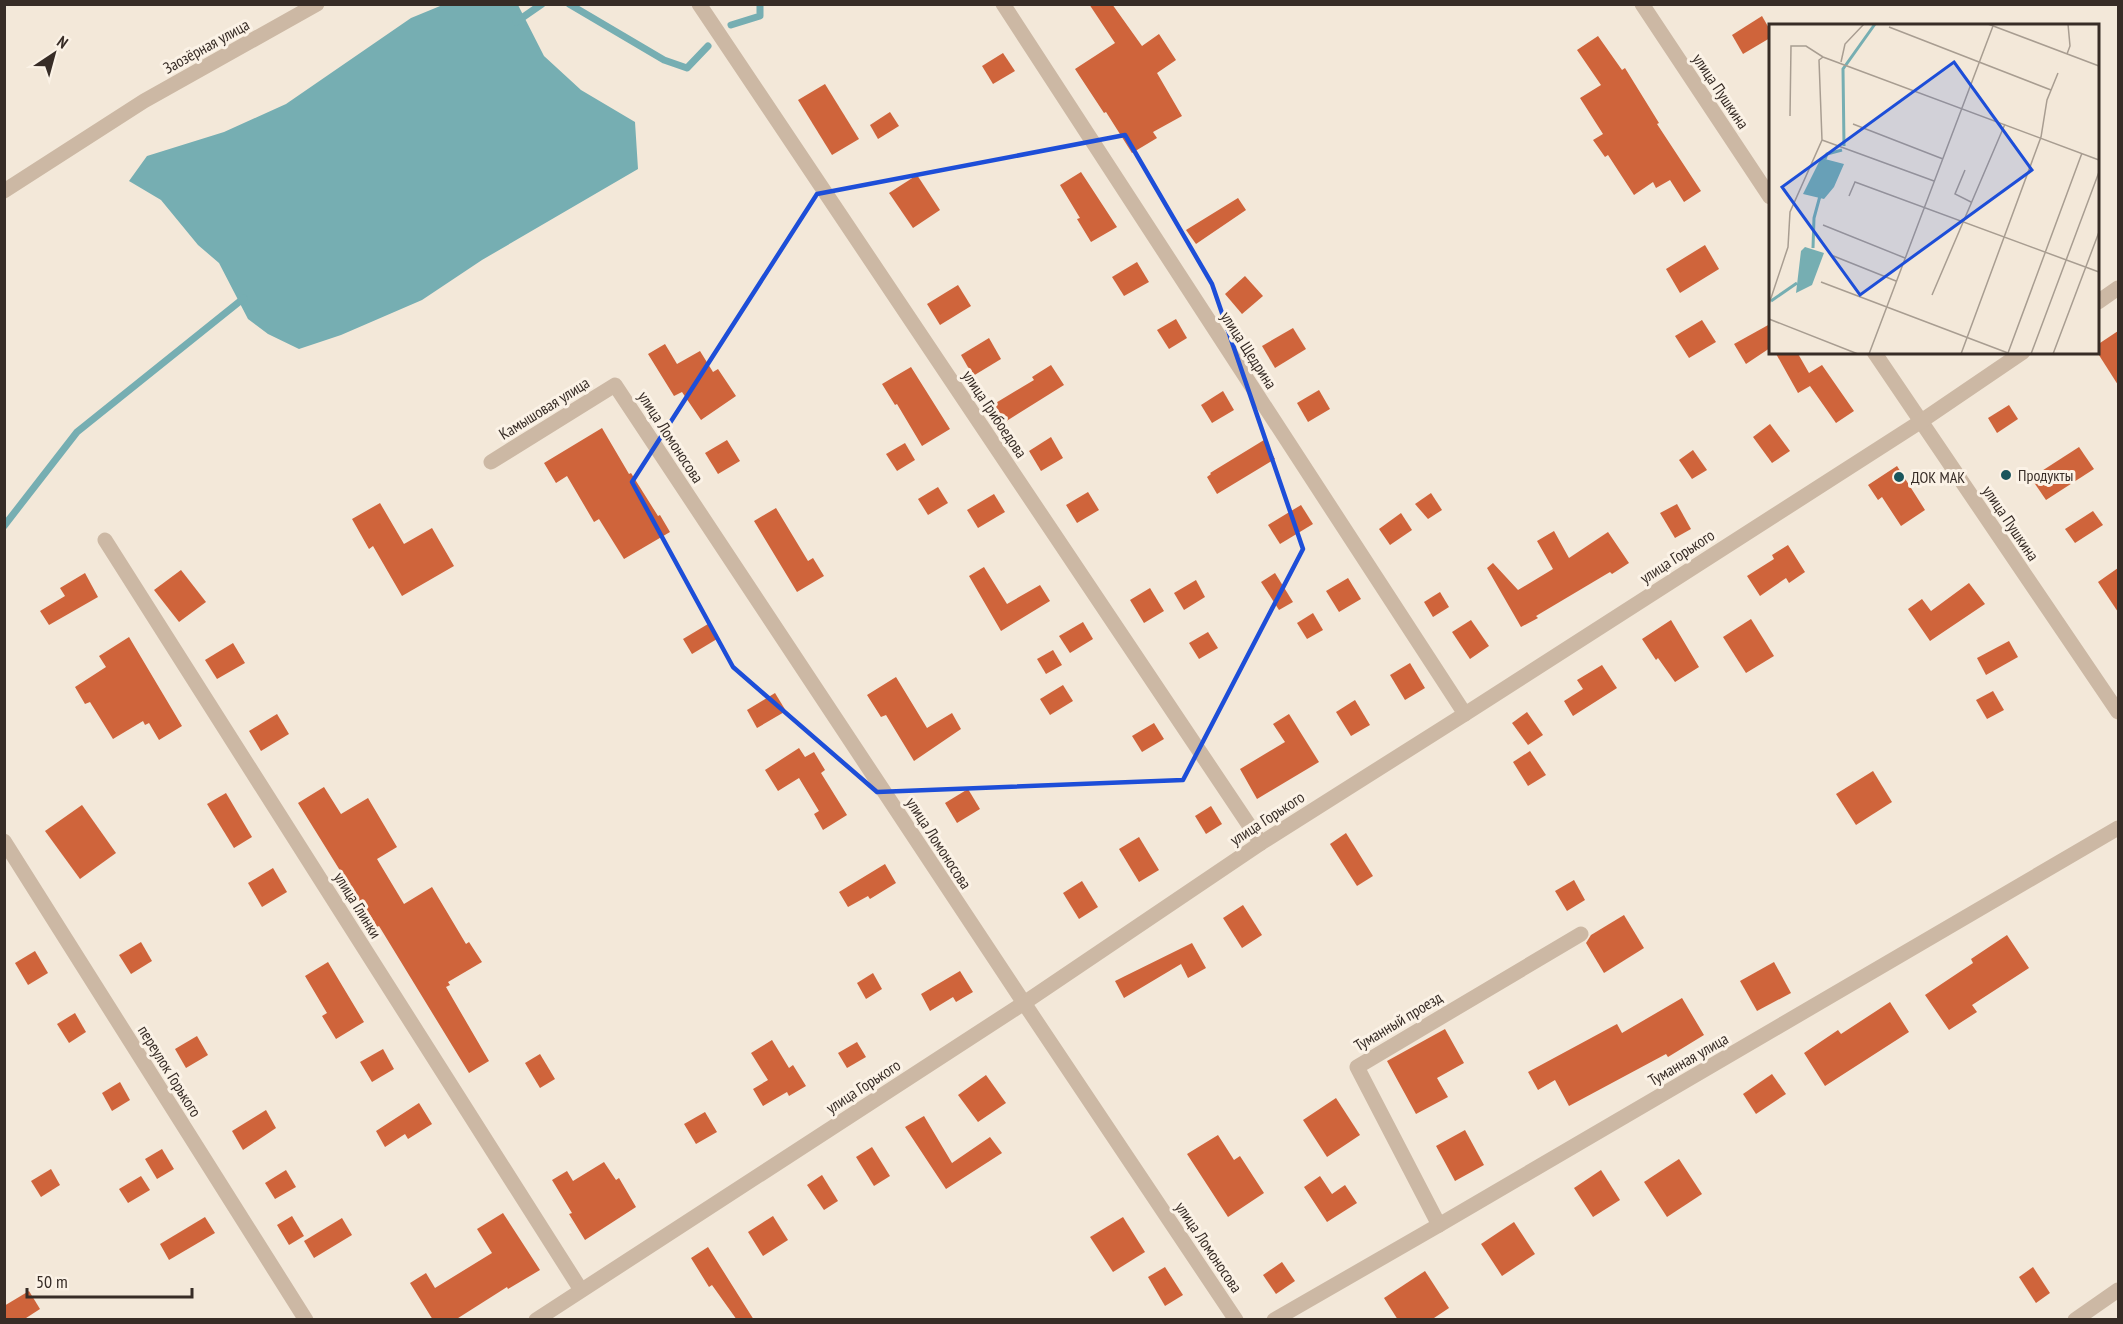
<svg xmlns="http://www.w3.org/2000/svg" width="2123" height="1324" viewBox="0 0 2123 1324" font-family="'PT Sans Narrow',sans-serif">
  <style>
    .water { fill: #76aeb2 }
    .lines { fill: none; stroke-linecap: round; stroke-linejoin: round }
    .stream { stroke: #76aeb2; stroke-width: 7 }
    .building { fill: #cf643b }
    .minor { stroke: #ccb8a4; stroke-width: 15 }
    .marked { fill: none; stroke: #1d4ed8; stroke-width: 4.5; stroke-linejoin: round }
    .poi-dot { fill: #19555c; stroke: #fbf2e6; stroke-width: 2 }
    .labels { text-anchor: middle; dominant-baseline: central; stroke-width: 6; stroke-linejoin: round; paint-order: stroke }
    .street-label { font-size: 16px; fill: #372c26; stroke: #fbf2e6 }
    .poi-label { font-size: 16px; fill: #372c26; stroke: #fbf2e6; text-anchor: start }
    .inset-river { fill: none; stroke: #76aeb2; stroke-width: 3 }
    .inset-road { fill: none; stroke: #a89d91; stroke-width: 1.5 }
    .view { fill: #1d4ed8; fill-opacity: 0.15; stroke: #1d4ed8; stroke-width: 3 }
    .inset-edge { fill: none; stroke: #372c26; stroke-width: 3 }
  </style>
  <rect width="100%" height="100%" fill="#f3e8d9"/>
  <path class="water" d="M445,4L518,5L544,56L581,90L635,122L638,169L482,260L422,300L341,335L299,349L268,334L248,319L219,263L198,245L161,200L129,181L147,156L224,132L286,104L411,18Z"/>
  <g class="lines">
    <g class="stream">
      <path d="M569,4L664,60L687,68L708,46"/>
      <path d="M516,22L542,4"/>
      <path d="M731,25L760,16V4"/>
      <path d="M4,526L77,432L244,298"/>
    </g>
  </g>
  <g class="building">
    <path d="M1089,4H1112L1142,46L1159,34L1176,60L1157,73L1182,116L1153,132L1157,138L1132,153L1106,112L1104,113L1075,69L1115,43Z"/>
    <path d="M1762,16L1770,30V38L1743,54L1732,35Z"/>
    <path d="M1598,36L1622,70L1625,68L1659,123L1657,124L1701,191L1684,202L1670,180L1656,188L1653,182L1634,195L1608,155L1605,157L1593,140L1603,134L1580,98L1601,85L1577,50Z"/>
    <path d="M1003,53L1015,71L993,84L982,66Z"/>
    <path d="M825,84L859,139L832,155L798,100Z"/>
    <path d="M890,112L899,126L878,139L870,125Z"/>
    <path d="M1081,172L1117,227L1091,242L1077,219L1080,218L1060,185Z"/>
    <path d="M917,175L940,210L913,228L889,193Z"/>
    <path d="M1238,198L1246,210L1196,244L1186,230Z"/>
    <path d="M1705,245L1719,269L1680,293L1666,269Z"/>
    <path d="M1137,262L1149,282L1124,296L1112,277Z"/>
    <path d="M1245,276L1263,296L1242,314L1225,294Z"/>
    <path d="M958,285L971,306L940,325L927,304Z"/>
    <path d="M1176,319L1187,338L1169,349L1157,330Z"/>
    <path d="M1702,320L1716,342L1689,358L1675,336Z"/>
    <path d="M1770,324V348L1746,364L1734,344Z"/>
    <path d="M1293,328L1306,349L1275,368L1262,346Z"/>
    <path d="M2118,331V385L2097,352V345Z"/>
    <path d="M989,338L1001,359L973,376L961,355Z"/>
    <path d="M665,344L677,364L700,351L713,372L718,369L736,396L701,420L682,392L674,396L648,354Z"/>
    <path d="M1775,352H1797L1809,373L1822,365L1854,411L1836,423L1810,386L1798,393Z"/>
    <path d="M1051,365L1064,385L1005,422L994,404L1034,380L1032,377Z"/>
    <path d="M911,367L950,429L922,446L897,404L895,405L882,384Z"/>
    <path d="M1319,390L1330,409L1308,422L1297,403Z"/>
    <path d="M1223,391L1234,410L1212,423L1201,405Z"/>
    <path d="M2009,405L2018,419L1997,433L1988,418Z"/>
    <path d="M1770,424L1790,451L1772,463L1753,437Z"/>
    <path d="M602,428L629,474L631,473L658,516L660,515L670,532L624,559L599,519L594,522L567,476L556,483L544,463Z"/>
    <path d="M1051,437L1063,458L1041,471L1029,451Z"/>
    <path d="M727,440L740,461L718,474L705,453Z"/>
    <path d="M1264,440L1275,459L1217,494L1207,477L1211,474L1210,473Z"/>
    <path d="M905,443L915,460L897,471L886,454Z"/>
    <path d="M2079,447L2094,469L2046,500L2031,478Z"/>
    <path d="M1693,450L1707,470L1692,479L1679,460Z"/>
    <path d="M1897,466L1925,510L1901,526L1882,497L1878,500L1868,485Z"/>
    <path d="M938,487L948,503L928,515L918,499Z"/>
    <path d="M1088,492L1099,510L1077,523L1066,505Z"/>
    <path d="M1431,493L1442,510L1428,519L1415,504Z"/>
    <path d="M994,494L1005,512L978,528L967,510Z"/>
    <path d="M380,503L404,544L432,528L454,566L402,596L373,546L369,549L352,519Z"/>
    <path d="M1677,504L1691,529L1675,538L1660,513Z"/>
    <path d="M1301,505L1313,524L1280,544L1268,525Z"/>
    <path d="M776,508L808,561L813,558L824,576L797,592L754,521Z"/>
    <path d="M2093,511L2103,525L2075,543L2065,529Z"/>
    <path d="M1401,513L1412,530L1390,545L1379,529Z"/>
    <path d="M1554,531L1569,558L1608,532L1629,563L1612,574L1610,572L1536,616L1538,618L1521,627L1487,568L1493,563L1518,590L1553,569L1537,541Z"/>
    <path d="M1788,545L1805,572L1789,583L1786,578L1760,596L1747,576L1774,559L1772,555Z"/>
    <path d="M984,567L1007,604L1040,585L1050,601L1001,631L969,576Z"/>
    <path d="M2118,568V612L2098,582Z"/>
    <path d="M181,570L206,602L179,622L154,590Z"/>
    <path d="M85,573L98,597L49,625L40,611L65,596L60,588Z"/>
    <path d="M1275,573L1293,602L1279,610L1261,582Z"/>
    <path d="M1348,578L1361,599L1339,612L1326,591Z"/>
    <path d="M1196,580L1205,597L1184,610L1174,593Z"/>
    <path d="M1969,583L1985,604L1930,641L1908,609L1922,599L1931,611Z"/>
    <path d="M1150,588L1164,611L1144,623L1130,600Z"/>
    <path d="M1440,592L1449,607L1433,617L1424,602Z"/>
    <path d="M1313,613L1323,630L1307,639L1297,623Z"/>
    <path d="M1751,619L1774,656L1746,673L1723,637Z"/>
    <path d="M1471,620L1489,646L1470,659L1452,632Z"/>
    <path d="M1671,620L1699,667L1675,682L1658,658L1656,660L1642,639Z"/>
    <path d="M1083,622L1093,639L1070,653L1059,636Z"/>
    <path d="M708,624L717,639L692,654L683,639Z"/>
    <path d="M1208,632L1218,648L1199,659L1189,643Z"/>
    <path d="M129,637L182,726L159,740L149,723L145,725L143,721L113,739L90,702L85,704L75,687L106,667L99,656Z"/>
    <path d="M2009,641L2018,657L1986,675L1977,658Z"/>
    <path d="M233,643L245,663L217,679L205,660Z"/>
    <path d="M1053,650L1062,665L1046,674L1037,659Z"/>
    <path d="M1410,663L1425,688L1405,700L1390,675Z"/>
    <path d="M1602,665L1617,688L1573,716L1564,701L1583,689L1577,680Z"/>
    <path d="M896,677L927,728L952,713L961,729L914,761L886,715L881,717L867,695Z"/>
    <path d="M1063,685L1073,701L1050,715L1040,699Z"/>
    <path d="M1993,691L2004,710L1987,719L1976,700Z"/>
    <path d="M775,693L786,711L757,728L747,710Z"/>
    <path d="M1355,700L1370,725L1351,736L1336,712Z"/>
    <path d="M1527,712L1543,735L1528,745L1512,723Z"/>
    <path d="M277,714L289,734L261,751L249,731Z"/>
    <path d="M1289,714L1319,762L1257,799L1240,769L1285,742L1273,724Z"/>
    <path d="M1154,723L1164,739L1142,752L1132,736Z"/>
    <path d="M799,748L805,757L814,752L825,770L821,773L847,815L823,830L814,814L819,811L799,778L778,791L765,770Z"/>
    <path d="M1530,751L1546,775L1528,786L1513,762Z"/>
    <path d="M1873,771L1892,802L1856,825L1836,794Z"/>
    <path d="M324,787L341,814L368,798L397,847L377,859L404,904L432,887L466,944L469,942L482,962L448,982L450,985L446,987L489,1061L469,1073L379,926L377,927L361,900L359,901L298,803Z"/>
    <path d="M968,789L980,809L957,823L945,803Z"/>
    <path d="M226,793L252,837L234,848L207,804Z"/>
    <path d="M82,805L116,853L80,879L45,831Z"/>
    <path d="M1211,806L1222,824L1206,834L1195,816Z"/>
    <path d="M1346,833L1373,876L1357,886L1330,844Z"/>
    <path d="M1139,837L1159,870L1139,882L1119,849Z"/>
    <path d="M885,864L896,883L870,899L868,896L848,907L839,892Z"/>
    <path d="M273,868L287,892L262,907L248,883Z"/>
    <path d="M1574,880L1585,900L1567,911L1555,891Z"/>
    <path d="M1082,881L1098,907L1079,919L1063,893Z"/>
    <path d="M1243,905L1262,935L1242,948L1223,918Z"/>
    <path d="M1624,915L1644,948L1604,973L1586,943L1591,935Z"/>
    <path d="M2007,935L2029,968L1972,1005L1977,1012L1949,1030L1925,995L1973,963L1971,959Z"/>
    <path d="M141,942L152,961L131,974L119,955Z"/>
    <path d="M1192,943L1206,968L1188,978L1181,964L1124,998L1115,981Z"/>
    <path d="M35,951L48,973L28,985L15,963Z"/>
    <path d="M328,962L364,1022L336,1039L322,1016L327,1013L305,976Z"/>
    <path d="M1774,962L1791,993L1757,1011L1740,981Z"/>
    <path d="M960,971L973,992L956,1002L953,997L930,1011L921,994Z"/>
    <path d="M873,973L882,989L866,999L857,983Z"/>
    <path d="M1682,998L1704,1035L1668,1057L1666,1054L1569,1106L1555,1080L1538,1090L1528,1072L1617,1024L1622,1033Z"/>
    <path d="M1890,1002L1909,1032L1825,1086L1804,1053L1838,1030L1841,1034Z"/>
    <path d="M75,1013L86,1032L69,1043L57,1024Z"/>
    <path d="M1445,1029L1464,1063L1437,1078L1448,1097L1416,1114L1387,1061Z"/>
    <path d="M197,1036L208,1055L186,1068L175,1049Z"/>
    <path d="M772,1040L789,1068L793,1065L806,1086L789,1096L787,1092L763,1106L753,1089L768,1080L751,1053Z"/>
    <path d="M857,1042L866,1057L847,1068L838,1053Z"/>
    <path d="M383,1049L394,1069L372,1082L360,1062Z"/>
    <path d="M540,1054L555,1079L540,1088L525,1063Z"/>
    <path d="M1772,1074L1786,1094L1756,1114L1743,1094Z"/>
    <path d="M986,1075L1006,1103L978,1122L958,1095Z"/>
    <path d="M120,1082L130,1100L112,1111L102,1093Z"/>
    <path d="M1336,1098L1360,1135L1327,1157L1303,1120Z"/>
    <path d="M419,1103L432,1124L408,1139L405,1134L385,1147L376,1131Z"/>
    <path d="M266,1110L276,1128L243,1150L232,1131Z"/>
    <path d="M705,1112L717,1132L696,1144L684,1124Z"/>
    <path d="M924,1116L952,1163L990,1137L1002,1153L946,1189L905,1127Z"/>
    <path d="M1465,1130L1484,1165L1455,1181L1436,1146Z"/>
    <path d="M1218,1135L1234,1160L1240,1156L1264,1193L1228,1217L1187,1154Z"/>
    <path d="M872,1147L890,1176L874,1186L856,1157Z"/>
    <path d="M162,1149L174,1169L157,1179L145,1159Z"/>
    <path d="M1679,1159L1702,1194L1667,1217L1644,1182Z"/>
    <path d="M604,1162L616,1180L619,1178L636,1207L585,1240L569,1214L572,1213L552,1180L567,1171L573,1181Z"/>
    <path d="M51,1169L60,1185L41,1197L31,1181Z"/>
    <path d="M286,1170L296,1187L275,1199L265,1183Z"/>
    <path d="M1601,1170L1620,1200L1593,1217L1574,1188Z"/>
    <path d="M822,1175L838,1201L824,1210L807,1185Z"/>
    <path d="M141,1176L150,1190L128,1203L119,1189Z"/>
    <path d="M1320,1176L1332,1194L1345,1185L1357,1203L1327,1222L1304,1187Z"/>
    <path d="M503,1213L540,1270L508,1289L507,1287L455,1320H433L410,1283L426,1273L435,1288L492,1253L477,1229Z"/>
    <path d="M292,1216L304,1236L289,1245L277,1225Z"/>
    <path d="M773,1216L788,1240L763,1256L748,1232Z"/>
    <path d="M205,1217L215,1233L169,1260L160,1244Z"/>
    <path d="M1123,1217L1145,1252L1113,1272L1090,1237Z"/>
    <path d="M342,1218L352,1235L314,1258L304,1241Z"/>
    <path d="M1514,1222L1535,1254L1502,1276L1481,1244Z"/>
    <path d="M708,1247L754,1320H737L712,1285L709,1287L691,1258Z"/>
    <path d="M1282,1262L1295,1281L1276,1294L1263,1275Z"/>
    <path d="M1165,1267L1183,1295L1165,1306L1148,1277Z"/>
    <path d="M2033,1267L2050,1293L2036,1303L2019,1277Z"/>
    <path d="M1425,1271L1449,1308L1431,1320H1398L1384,1298Z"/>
    <path d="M29,1291L40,1309L23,1320H4V1306Z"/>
  </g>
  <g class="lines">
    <g class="minor">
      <path d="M699,4L1261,843"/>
      <path d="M1003,4L1465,714"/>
      <path d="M1642,4L1770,197"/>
      <path d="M4,191L144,101L317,4"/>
      <path d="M2098,302L2118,288"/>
      <path d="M1874,352L2118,712"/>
      <path d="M491,462L615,385L1024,1003L1236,1320"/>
      <path d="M105,540L581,1290"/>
      <path d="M4,841L306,1320"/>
      <path d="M1439,1225L1357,1067L1581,934"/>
      <path d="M536,1320L1024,1003L1261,843L1465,714L1920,422L2023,352"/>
      <path d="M1274,1320L1439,1225L2118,828"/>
      <path d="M2075,1320L2118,1290"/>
    </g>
  </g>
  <path class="marked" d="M1125,135L1212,284L1303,549L1183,780L877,792L733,667L632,482L817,194Z"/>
  <g class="poi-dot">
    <circle cx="2006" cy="475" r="6"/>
    <circle cx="1899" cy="477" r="6"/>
  </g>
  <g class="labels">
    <g class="street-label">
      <text transform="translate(206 46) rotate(-29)">Заозёрная улица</text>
      <text transform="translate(1721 91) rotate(56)">улица Пушкина</text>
      <text transform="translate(1249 350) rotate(57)">улица Щедрина</text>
      <text transform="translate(544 408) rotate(-32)">Камышовая улица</text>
      <text transform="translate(995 414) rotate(56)">улица Грибоедова</text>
      <text transform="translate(671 437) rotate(57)">улица Ломоносова</text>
      <text transform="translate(2011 523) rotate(56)">улица Пушкина</text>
      <text transform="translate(1677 556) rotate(-33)">улица Горького</text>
      <text transform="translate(1267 818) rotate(-33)">улица Горького</text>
      <text transform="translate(939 843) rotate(57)">улица Ломоносова</text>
      <text transform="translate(358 905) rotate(58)">улица Глинки</text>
      <text transform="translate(1398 1021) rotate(-31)">Туманный проезд</text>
      <text transform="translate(1688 1059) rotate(-30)">Туманная улица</text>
      <text transform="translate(170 1071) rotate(58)">переулок Горького</text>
      <text transform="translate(863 1086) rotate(-33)">улица Горького</text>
      <text transform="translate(1209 1247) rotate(56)">улица Ломоносова</text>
    </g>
    <g class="poi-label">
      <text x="2018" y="475">Продукты</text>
      <text x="1911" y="477">ДОК МАК</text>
    </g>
  </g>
  <g transform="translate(1769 24)">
    <rect width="330" height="330" fill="#f3e8d9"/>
    <path d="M52,134L75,140L65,163L55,175L34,170ZM36,223L55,229L43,261L27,269L32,227Z" fill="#76aeb2"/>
    <path class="inset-river" d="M75,122L74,45L106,0M56,135L58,130L73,126M44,224L45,194L51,172M2,277L28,259"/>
    <path class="inset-road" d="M219,0L330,42M120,3L282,66M298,30L301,22L299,0M72,38L76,20L95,0M21,92L22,22H37L54,33L330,136M84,100L174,135M53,116L165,157M196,146L186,170L202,178M80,172L86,158L330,248M54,201L136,234M62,231L127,257M52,258L239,329M163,271L236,100M0,280L19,223L21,188L53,116L50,36L54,33M0,295L89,330M239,329L313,129M100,330L224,2M192,330L272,113L278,76L289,49M262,330L330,148M284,330L330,208"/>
    <path class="view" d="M185,38L263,146L91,271L13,163Z"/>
    <rect width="330" height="330" class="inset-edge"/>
  </g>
  <rect width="2123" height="1324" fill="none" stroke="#372c26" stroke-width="12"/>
  <g transform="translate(54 54) rotate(36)" stroke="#fbf2e6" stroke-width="4.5" paint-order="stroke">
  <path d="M0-4.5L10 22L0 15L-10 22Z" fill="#372c26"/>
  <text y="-9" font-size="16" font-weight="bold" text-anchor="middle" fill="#372c26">N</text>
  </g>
  <path d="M27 1288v9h165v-9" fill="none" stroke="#372c26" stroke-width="3"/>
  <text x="36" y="1288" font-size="18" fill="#372c26" stroke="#fbf2e6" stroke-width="4.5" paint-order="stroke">50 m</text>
</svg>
